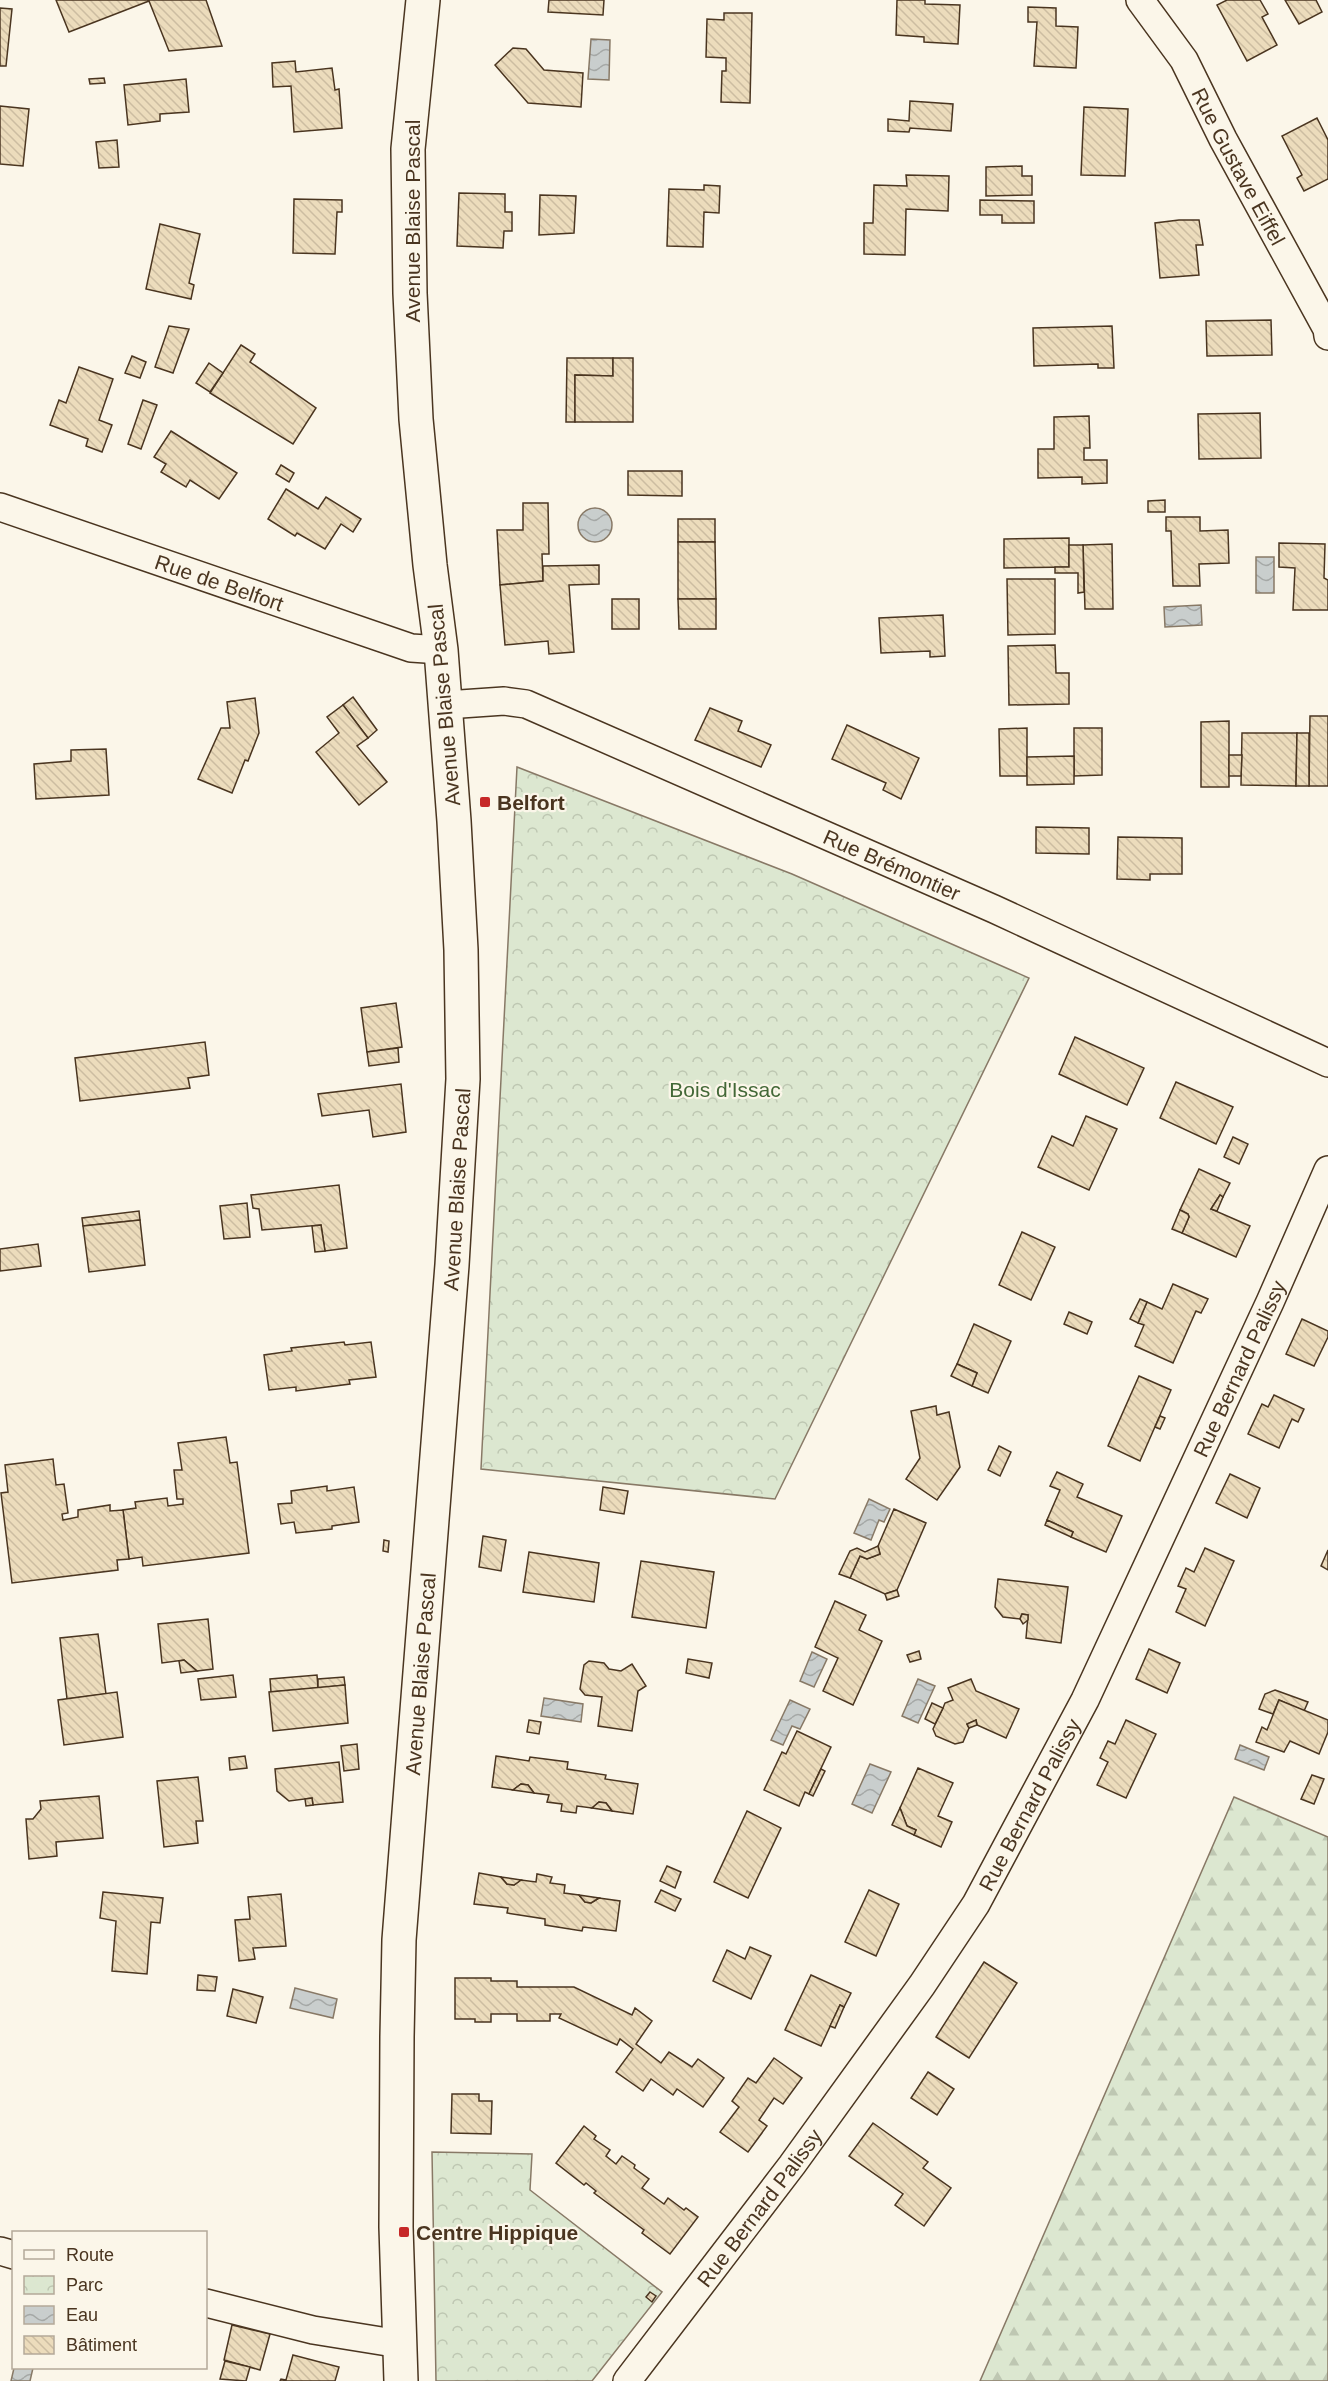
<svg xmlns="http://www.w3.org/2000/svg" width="1328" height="2381" viewBox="0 0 1328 2381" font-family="Helvetica,sans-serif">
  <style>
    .forest { fill: url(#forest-firs); stroke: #887966; stroke-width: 1.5 }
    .park { fill: url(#park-crowns); stroke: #887966; stroke-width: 1.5 }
    .water { fill: url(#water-waves); stroke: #887966; stroke-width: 1.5 }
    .building { fill: url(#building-back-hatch); stroke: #4a3520; stroke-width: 1.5 }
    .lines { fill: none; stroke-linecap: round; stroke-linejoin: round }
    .street-casing { stroke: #4a3520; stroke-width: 30 }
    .secondary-casing { stroke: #4a3520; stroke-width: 36 }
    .street { stroke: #fbf6e9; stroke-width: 27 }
    .secondary { stroke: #fbf6e9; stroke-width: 33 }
    .poi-dot { fill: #c62828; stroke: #fbf6e9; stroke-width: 2 }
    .labels { text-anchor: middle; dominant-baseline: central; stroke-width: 4.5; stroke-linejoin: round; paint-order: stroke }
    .street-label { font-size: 21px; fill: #4a3520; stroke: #fbf6e9 }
    .poi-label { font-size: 21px; font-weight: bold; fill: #4a3520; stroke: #fbf6e9; text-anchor: start }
    .park-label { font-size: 21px; fill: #436837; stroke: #fbf6e9 }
  </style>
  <defs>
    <pattern id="forest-firs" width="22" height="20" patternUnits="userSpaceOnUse" patternTransform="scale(1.5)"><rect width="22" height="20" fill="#dce7d0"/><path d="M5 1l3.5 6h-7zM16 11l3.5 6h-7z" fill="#bec7b2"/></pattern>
    <pattern id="park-crowns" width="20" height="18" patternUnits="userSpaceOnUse" patternTransform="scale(1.5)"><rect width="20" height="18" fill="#dce7d0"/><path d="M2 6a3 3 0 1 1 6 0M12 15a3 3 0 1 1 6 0" fill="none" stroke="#bec7b2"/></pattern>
    <pattern id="water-waves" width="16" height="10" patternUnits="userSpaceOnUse" patternTransform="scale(1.5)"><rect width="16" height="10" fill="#c9cecd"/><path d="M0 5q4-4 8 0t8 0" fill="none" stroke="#a5a8a6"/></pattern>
    <pattern id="building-back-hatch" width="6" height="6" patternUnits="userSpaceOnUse" patternTransform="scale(1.5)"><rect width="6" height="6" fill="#ecdcbc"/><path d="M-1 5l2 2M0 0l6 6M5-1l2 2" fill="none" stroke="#ccbda1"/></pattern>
  </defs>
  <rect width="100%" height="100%" fill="#fbf6e9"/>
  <path class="forest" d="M1234,1797L1328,1837V2381H980Z"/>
  <g class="park">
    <path d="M517,767L792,874L1029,978L775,1499L481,1469Z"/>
    <path d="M432,2152L532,2154L530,2190L662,2292L592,2381H436Z"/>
  </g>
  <g class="water">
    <path d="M591,39L610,40L609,80L588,79Z"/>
    <circle cx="595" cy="525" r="17"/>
    <rect x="1256" y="557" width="18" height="36"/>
    <path d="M1201,605L1202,625L1165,627L1164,607Z"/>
    <path d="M869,1499L890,1509L884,1522L879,1520L871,1540L854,1533Z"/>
    <path d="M812,1652L827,1659L814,1687L800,1681Z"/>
    <path d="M918,1679L935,1686L918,1723L902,1716Z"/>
    <path d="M544,1698L583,1704L581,1722L541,1716Z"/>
    <path d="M790,1700L810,1709L800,1729L792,1726L783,1745L771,1740Z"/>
    <path d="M1240,1745L1269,1757L1264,1770L1235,1759Z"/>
    <path d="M870,1764L891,1772L872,1813L852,1804Z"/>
    <path d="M295,1988L337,1999L333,2018L290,2008Z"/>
    <path d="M14,2368H33L30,2381H11Z"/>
  </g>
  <g class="building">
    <path d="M56,0H206L222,46L169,51L149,1L69,32Z"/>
    <path d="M549,0H604L603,15L548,12Z"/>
    <path d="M897,0H925V4L960,5L958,44L924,42V37L896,35Z"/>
    <path d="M1227,0H1260L1268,14L1262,17L1277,45L1247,61L1217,5Z"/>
    <path d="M1285,0H1316L1322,12L1299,24Z"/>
    <path d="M1028,7L1056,8V26L1078,27L1076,68L1034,66L1037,22H1028Z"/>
    <path d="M0,8L12,9L6,66H0Z"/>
    <path d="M724,13H752L750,103L721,102L722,71H726V58L706,57L707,19L724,20Z"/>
    <path d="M513,48L526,49L544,70L583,73L581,107L528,103L495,65Z"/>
    <path d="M295,61L296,72L332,68L335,90L339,89L342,128L294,132L291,86L273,87L272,63Z"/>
    <path d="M104,78L105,83L90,84L89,79Z"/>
    <path d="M186,79L189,112L160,114V121L128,125L124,85Z"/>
    <path d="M910,101L953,104L951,131L910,128L909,132L888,131V119L909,121Z"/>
    <path d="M0,106L29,109L23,166L0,164Z"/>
    <path d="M1084,107L1128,109L1125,176L1081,175Z"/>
    <path d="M1317,118L1328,140V179L1304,191L1297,178L1302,175L1282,136Z"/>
    <path d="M117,140L119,167L99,168L96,142Z"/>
    <path d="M1022,166V176H1032V195L986,196V167Z"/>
    <path d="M906,175L949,176L948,211L906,209L905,255L864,254V223H873L874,185L907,186Z"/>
    <path d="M704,185L720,186L719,213L704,212L703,247L667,246L669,189L704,190Z"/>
    <path d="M459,193L505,194V212H512V231H504L503,248L457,246Z"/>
    <path d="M540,195L576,196L574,233L539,235Z"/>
    <path d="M294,199L342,200V212H337L335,254L293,253Z"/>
    <path d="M980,200L1034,201V223H1002V215H980Z"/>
    <path d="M1179,220H1199L1203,245H1196L1199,275L1160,278L1155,223Z"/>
    <path d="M160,224L200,234L189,283L194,285L191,299L146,289Z"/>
    <path d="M1271,320L1272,355L1207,356L1206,321Z"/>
    <path d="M169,326L189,329L173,373L155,367Z"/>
    <path d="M1112,326L1114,368H1098V364L1034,366L1033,328Z"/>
    <path d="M241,345L255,354L250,362L316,408L293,444L210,393Z"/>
    <path d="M132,356L146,362L140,378L125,373Z"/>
    <path d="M567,358H613V376L575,375V422H566Z"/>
    <path d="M613,358H633V422H575V375L613,376Z"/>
    <path d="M209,363L223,373L210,392L196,383Z"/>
    <path d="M79,367L113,379L99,420L112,425L102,452L86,446L88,439L50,425L59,400L66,403Z"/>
    <path d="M143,400L157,405L141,449L128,444Z"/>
    <path d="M1260,413L1261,458L1199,459L1198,414Z"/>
    <path d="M1089,416L1090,448H1084V460H1107V483L1082,484V477L1038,478V449H1054V417Z"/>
    <path d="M171,431L237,473L219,499L190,480L186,487L161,472L166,464L154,457Z"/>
    <path d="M281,465L294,473L289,482L276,474Z"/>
    <path d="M628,471H682V496L628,495Z"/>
    <path d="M286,489L318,509L326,497L361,519L353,532L341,524L325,549L297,533L295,536L268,519Z"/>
    <path d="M1165,500V512H1148V501Z"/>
    <path d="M523,503H548L549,554H542L543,581L500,585L497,530H523Z"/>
    <path d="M1166,517H1200V531L1228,530L1229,563L1199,564L1200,586H1173L1171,531H1166Z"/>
    <rect x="678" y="519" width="37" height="23"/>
    <path d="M1069,538V567L1004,568V539Z"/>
    <path d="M678,542H715L716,599H678Z"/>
    <path d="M1279,543L1325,544L1324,578L1328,580V610H1293L1295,568L1279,567Z"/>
    <path d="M1112,544L1113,609H1085L1083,545Z"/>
    <path d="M1069,545H1083L1084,592L1078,593V573H1055V567H1069Z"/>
    <path d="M599,565V584L569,585L574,652L549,654L548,641L505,645L500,585L543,581V566Z"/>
    <path d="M1007,579H1055V634L1008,635Z"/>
    <rect x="612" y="599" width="27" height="30"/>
    <path d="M678,599H716V629H679Z"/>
    <path d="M943,615L945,656L930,657V651L881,653L879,618Z"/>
    <path d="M1055,645L1056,673H1069V704L1009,705L1008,646Z"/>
    <path d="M353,697L377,730L368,738L343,705Z"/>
    <path d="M255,698L259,733L248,761L245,760L232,793L198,779L221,728H230L227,702Z"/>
    <path d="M343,705L368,738L357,746L387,782L359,805L316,752L339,733L327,717Z"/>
    <path d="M710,708L742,721L738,731L771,745L761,767L695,740Z"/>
    <path d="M1310,716H1328V786H1309Z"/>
    <path d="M1229,721V787H1201V722Z"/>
    <path d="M847,725L919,758L901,799L883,790L886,783L832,759Z"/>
    <path d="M1027,728V776H1000L999,729Z"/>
    <path d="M1074,728H1102V775L1074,776Z"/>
    <path d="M1242,733H1297L1296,786L1241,785Z"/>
    <path d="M1297,733H1309V786H1296Z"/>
    <path d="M106,749L109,795L36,799L34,764L71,761V750Z"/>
    <path d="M1229,755H1242L1241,776H1229Z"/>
    <path d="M1074,756V784L1027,785V757Z"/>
    <path d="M1036,827L1089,828V854L1036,853Z"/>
    <path d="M1118,837L1182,838V874H1150V880L1117,879Z"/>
    <path d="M396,1003L402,1047L367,1052L361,1008Z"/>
    <path d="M1075,1037L1144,1068L1127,1105L1059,1074Z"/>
    <path d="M205,1042L209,1075L188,1078L190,1088L80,1101L75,1058Z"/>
    <path d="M398,1048L399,1062L369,1066L367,1052Z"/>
    <path d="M1176,1082L1233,1107L1216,1144L1160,1118Z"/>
    <path d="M401,1084L406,1132L373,1137L369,1110L322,1116L318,1094Z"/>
    <path d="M1086,1116L1117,1129L1089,1190L1038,1167L1052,1136L1073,1146Z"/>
    <path d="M1233,1137L1248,1144L1239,1164L1224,1157Z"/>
    <path d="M1199,1169L1230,1183L1223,1197L1220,1195L1211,1209L1250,1226L1236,1257L1182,1233L1189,1217L1188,1214L1180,1210Z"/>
    <path d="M339,1185L347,1248L325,1251L321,1225L262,1230L259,1209L253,1208L251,1195Z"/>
    <path d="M1220,1195L1223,1197L1217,1211L1211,1209Z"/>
    <path d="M247,1203L250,1237L224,1239L220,1206Z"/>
    <path d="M1180,1210L1188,1214L1189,1217L1182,1233L1172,1229Z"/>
    <path d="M139,1211L140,1220L83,1226L82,1218Z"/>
    <path d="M140,1220L145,1265L89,1272L83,1226Z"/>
    <path d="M321,1225L325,1251L315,1252L312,1226Z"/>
    <path d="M1022,1232L1055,1247L1031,1300L999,1285Z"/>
    <path d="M38,1244L41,1266L0,1271V1249Z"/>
    <path d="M1173,1284L1208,1299L1201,1313L1196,1311L1173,1363L1135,1346L1144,1325L1138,1323L1147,1302L1162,1309Z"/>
    <path d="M1140,1299L1147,1302L1138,1323L1130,1319Z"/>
    <path d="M1069,1312L1092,1322L1087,1334L1064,1324Z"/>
    <path d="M1302,1319L1328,1331V1337L1314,1366L1286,1354Z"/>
    <path d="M974,1324L1011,1341L988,1393L972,1386L977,1373L957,1364Z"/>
    <path d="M344,1342L345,1345L371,1342L376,1377L349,1380L350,1384L296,1391V1387L269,1390L264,1355L292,1351L291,1348Z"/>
    <path d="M957,1364L977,1373L972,1386L951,1376Z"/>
    <path d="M1139,1376L1171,1390L1140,1461L1108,1446Z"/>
    <path d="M1274,1395L1304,1409L1298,1422L1292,1419L1279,1448L1248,1434L1262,1404L1268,1407Z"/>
    <path d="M936,1406L937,1415L949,1412L960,1467L937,1500L906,1479L920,1458L911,1411Z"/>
    <path d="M1160,1416L1165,1418L1160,1429L1155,1427Z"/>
    <path d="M226,1437L230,1463L237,1462L249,1553L143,1566L142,1557L129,1559L123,1510L136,1508L135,1502L167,1498L168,1506L183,1504V1499H177L174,1470H182L178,1443Z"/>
    <path d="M999,1446L1011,1452L1000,1476L988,1470Z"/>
    <path d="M53,1459L56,1485L64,1484L68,1513L62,1514L63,1520L78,1517V1510L110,1505V1511L123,1510L129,1559L117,1560L118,1570L12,1583L1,1493L8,1492L5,1465Z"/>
    <path d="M1057,1472L1083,1484L1077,1497L1122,1516L1106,1552L1071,1537L1073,1532L1047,1520L1060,1490L1050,1486Z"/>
    <path d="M1230,1474L1260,1488L1247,1518L1216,1503Z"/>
    <path d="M327,1486V1491L354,1487L359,1522L332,1526V1529L296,1533L294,1522L281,1524L278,1504L292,1503L291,1491Z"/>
    <path d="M603,1487L628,1491L624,1514L600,1510Z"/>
    <path d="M894,1509L926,1523L897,1590L885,1594L850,1578L860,1556L867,1559L880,1554L878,1546Z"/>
    <path d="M1047,1520L1073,1532L1071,1537L1045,1525Z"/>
    <path d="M483,1536L506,1540L501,1571L479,1567Z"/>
    <path d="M384,1540L389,1541L388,1552L383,1551Z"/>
    <path d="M878,1546L880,1554L867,1559L860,1556L850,1578L839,1574L850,1551L857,1548L865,1552Z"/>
    <path d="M1205,1548L1234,1561L1205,1626L1176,1612L1186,1589L1178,1586L1186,1568L1194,1572Z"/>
    <path d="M1328,1550V1570L1321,1566Z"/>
    <path d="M529,1552L599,1563L594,1602L523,1592Z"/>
    <path d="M641,1561L714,1572L706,1628L632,1617Z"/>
    <path d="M998,1579L1068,1587L1061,1643L1026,1638L1028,1615L1022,1614L1020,1619L1003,1617L995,1607Z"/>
    <path d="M897,1590L899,1596L887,1600L885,1594Z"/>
    <path d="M835,1601L866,1615L859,1630L882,1641L853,1705L823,1691L838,1658L815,1647Z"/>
    <path d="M1022,1614L1028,1615V1620L1023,1624L1020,1619Z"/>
    <path d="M208,1619L213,1669L197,1671L184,1660L162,1663L158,1624Z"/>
    <path d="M98,1634L106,1694L67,1699L60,1638Z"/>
    <path d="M1149,1649L1180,1663L1167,1693L1136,1679Z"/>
    <path d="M919,1651L921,1659L910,1662L907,1655Z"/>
    <path d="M688,1659L712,1663L709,1678L686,1673Z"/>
    <path d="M184,1660L197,1671L181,1673L179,1661Z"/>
    <path d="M589,1661L604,1663L609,1669L621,1671L632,1664L646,1686L638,1691L632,1731L598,1726L602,1697L585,1695L580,1689L584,1665Z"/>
    <path d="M233,1675L236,1697L201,1700L198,1679Z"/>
    <path d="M317,1675L318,1688L271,1692L270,1679Z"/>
    <path d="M344,1677L345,1685L318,1688V1679Z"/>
    <path d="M971,1679L976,1691L1019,1709L1006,1738L977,1725L976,1720L967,1724L969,1728L963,1742L955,1744L936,1736L933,1729L943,1708L945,1703L953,1700L948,1688Z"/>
    <path d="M345,1685L348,1723L273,1731L269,1692Z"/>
    <path d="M1275,1690L1308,1702L1304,1711L1279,1700L1273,1714L1259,1709L1265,1694Z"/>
    <path d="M117,1692L123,1737L64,1745L58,1700Z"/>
    <path d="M1279,1700L1328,1720V1732L1319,1754L1290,1741L1284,1752L1256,1742L1262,1727L1267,1730Z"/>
    <path d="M932,1703L943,1708L935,1724L925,1719Z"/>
    <path d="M529,1720L541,1722L539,1734L527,1732Z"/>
    <path d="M976,1720L977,1725L969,1728L967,1724Z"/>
    <path d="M1126,1720L1156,1734L1126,1798L1097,1785L1108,1762L1100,1758L1108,1741L1115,1744Z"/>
    <path d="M797,1731L831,1747L809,1794L805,1792L799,1806L764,1790L782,1752L786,1754Z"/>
    <path d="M357,1744L359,1769L344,1771L341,1746Z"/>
    <path d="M245,1756L247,1768L230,1770L229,1758Z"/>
    <path d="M496,1756L529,1761L530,1757L568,1762L567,1769L606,1775L605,1779L638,1784L633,1814L612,1811L606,1803L599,1802L592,1808L577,1806L576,1813L561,1811L562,1804L547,1802L549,1795L534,1793L528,1785L521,1784L513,1790L492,1787Z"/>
    <path d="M339,1762L343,1802L313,1805L312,1798L289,1801L277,1791L275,1769Z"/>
    <path d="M918,1768L953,1783L938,1816L952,1822L941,1847L914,1835L916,1830L907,1826L900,1808Z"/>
    <path d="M821,1769L825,1771L813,1796L809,1794Z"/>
    <path d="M1312,1775L1324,1779L1314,1804L1301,1799Z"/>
    <path d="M198,1777L203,1821H196L198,1843L164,1847L157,1781Z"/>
    <path d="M521,1784L528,1785L534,1793L513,1790Z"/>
    <path d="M99,1796L103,1838L56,1842L57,1856L29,1859L26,1819H33L41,1809L40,1801Z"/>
    <path d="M312,1798L313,1805L306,1806L305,1799Z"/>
    <path d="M599,1802L606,1803L612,1811L592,1808Z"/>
    <path d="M900,1808L907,1826L916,1830L914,1835L892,1825Z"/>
    <path d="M747,1811L781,1828L748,1898L714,1882Z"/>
    <path d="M667,1866L681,1872L675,1888L660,1881Z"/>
    <path d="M479,1873L501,1877L507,1884L514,1885L521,1880L536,1882L537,1874L552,1877L550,1883L565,1885L564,1893L579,1895L585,1902L591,1903L599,1898L620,1901L616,1931L583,1927L582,1931L545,1925V1919L507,1913L508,1908L474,1904Z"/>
    <path d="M501,1877L521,1880L514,1885L507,1884Z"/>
    <path d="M661,1890L681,1899L675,1911L655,1902Z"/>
    <path d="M869,1890L899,1904L876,1956L845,1942Z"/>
    <path d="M103,1892L163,1898L160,1923L151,1922L147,1974L112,1971L116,1921L100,1918Z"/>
    <path d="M281,1894L286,1946L253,1948L255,1959L239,1961L235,1920L250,1919L248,1897Z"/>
    <path d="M579,1895L599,1898L591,1903L585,1902Z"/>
    <path d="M750,1947L771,1956L751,1999L713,1981L727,1950L745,1959Z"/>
    <path d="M984,1962L1017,1983L969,2058L936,2037Z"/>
    <path d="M198,1975L217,1977L215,1991L197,1990Z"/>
    <path d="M811,1975L851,1993L844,2007L840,2005L821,2046L785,2030Z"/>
    <path d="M455,1978H491V1981H517V1987H574L632,2015L635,2008L652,2021L636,2044L661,2063L669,2052L692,2067L698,2059L724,2078L703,2107L677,2089L673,2095L651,2079L643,2091L616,2072L633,2049L620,2039L617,2045L559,2018L561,2014H550V2021H517V2014H491V2022H475V2019H455Z"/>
    <path d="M233,1989L263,1997L256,2023L227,2016Z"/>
    <path d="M840,2005L844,2007L835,2028L830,2026Z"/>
    <path d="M774,2058L802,2078L783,2104L774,2098L759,2120L767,2126L748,2152L720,2132L739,2107L732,2101L748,2078L756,2083Z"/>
    <path d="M928,2072L954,2089L937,2115L911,2098Z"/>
    <path d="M452,2094H479V2101H492L491,2134L451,2133Z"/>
    <path d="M873,2123L928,2162L923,2168L951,2188L924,2226L895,2205L903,2194L849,2156Z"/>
    <path d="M584,2126L596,2136L594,2139L610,2150L606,2156L616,2164L622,2156L635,2165L634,2168L649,2179L642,2188L664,2204L668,2198L684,2210L686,2208L698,2217L670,2254L642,2233L644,2230L594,2193L596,2191L586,2183L584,2185L556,2163Z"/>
    <path d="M650,2292L656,2296L652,2302L646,2297Z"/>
    <path d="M232,2325L270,2334L260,2370L224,2360Z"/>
    <path d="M293,2355L339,2367L335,2381H280L281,2379L286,2380Z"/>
    <path d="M225,2361L250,2367L246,2381L220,2379Z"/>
  </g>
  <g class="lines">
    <defs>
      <g id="street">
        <path id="s1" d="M1140,0L1184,60L1223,139L1327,329L1328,336"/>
        <path id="s2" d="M0,507L411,648L441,650"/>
        <path id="s3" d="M446,705L504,701L526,704L994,909L1328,1063"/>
        <path d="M0,2251L14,2255"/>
        <path d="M206,2303L313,2330L400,2344"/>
        <path id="s4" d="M627,2381L792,2165L922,1985L976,1904L1085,1700L1270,1302L1328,1170"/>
      </g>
      <g id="secondary">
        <path id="s5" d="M401,2381L396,2227L397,2037L399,1940L452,1265L463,1079L461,950L454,821L441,650L430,565L416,419L410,293L408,149L423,0"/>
      </g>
    </defs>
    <use href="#street" class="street-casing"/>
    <use href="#secondary" class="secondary-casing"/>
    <use href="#street" class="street"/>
    <use href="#secondary" class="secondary"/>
  </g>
  <g class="poi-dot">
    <rect x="479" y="796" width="12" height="12" rx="3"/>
    <rect x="398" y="2226" width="12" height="12" rx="3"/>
  </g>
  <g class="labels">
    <g class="street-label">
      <text stroke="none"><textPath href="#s1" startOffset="194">Rue Gustave Eiffel</textPath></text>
      <text transform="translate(412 221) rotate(-90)">Avenue Blaise Pascal</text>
      <text stroke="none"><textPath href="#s2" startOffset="232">Rue de Belfort</textPath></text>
      <text transform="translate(444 705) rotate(-95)">Avenue Blaise Pascal</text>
      <text stroke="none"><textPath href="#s3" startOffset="480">Rue Brémontier</textPath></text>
      <text stroke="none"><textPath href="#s5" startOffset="1194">Avenue Blaise Pascal</textPath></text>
      <text stroke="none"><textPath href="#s4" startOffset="1188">Rue Bernard Palissy</textPath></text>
      <text stroke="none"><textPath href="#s5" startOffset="708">Avenue Blaise Pascal</textPath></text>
      <text stroke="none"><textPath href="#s4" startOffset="704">Rue Bernard Palissy</textPath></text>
      <text stroke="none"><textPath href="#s4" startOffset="218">Rue Bernard Palissy</textPath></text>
    </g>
    <g class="poi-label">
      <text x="497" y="802">Belfort</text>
      <text x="416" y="2232">Centre Hippique</text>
    </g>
    <g class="park-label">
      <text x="725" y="1089">Bois d'Issac</text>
    </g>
  </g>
  <rect x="12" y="2231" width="195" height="138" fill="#fbf6e9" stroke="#b4a999" stroke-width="1.5"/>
  <rect x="24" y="2250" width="30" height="9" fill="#fbf6e9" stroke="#b4a999" stroke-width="1.5"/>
  <text x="66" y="2261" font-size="18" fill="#4a3520">Route</text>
  <rect x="24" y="2276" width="30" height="18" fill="url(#park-crowns)" stroke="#b4a999" stroke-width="1.5"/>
  <text x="66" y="2291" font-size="18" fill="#4a3520">Parc</text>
  <rect x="24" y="2306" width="30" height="18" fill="url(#water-waves)" stroke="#b4a999" stroke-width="1.5"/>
  <text x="66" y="2321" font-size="18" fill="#4a3520">Eau</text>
  <rect x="24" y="2336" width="30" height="18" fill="url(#building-back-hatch)" stroke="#b4a999" stroke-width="1.5"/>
  <text x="66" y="2351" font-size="18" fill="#4a3520">Bâtiment</text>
</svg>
